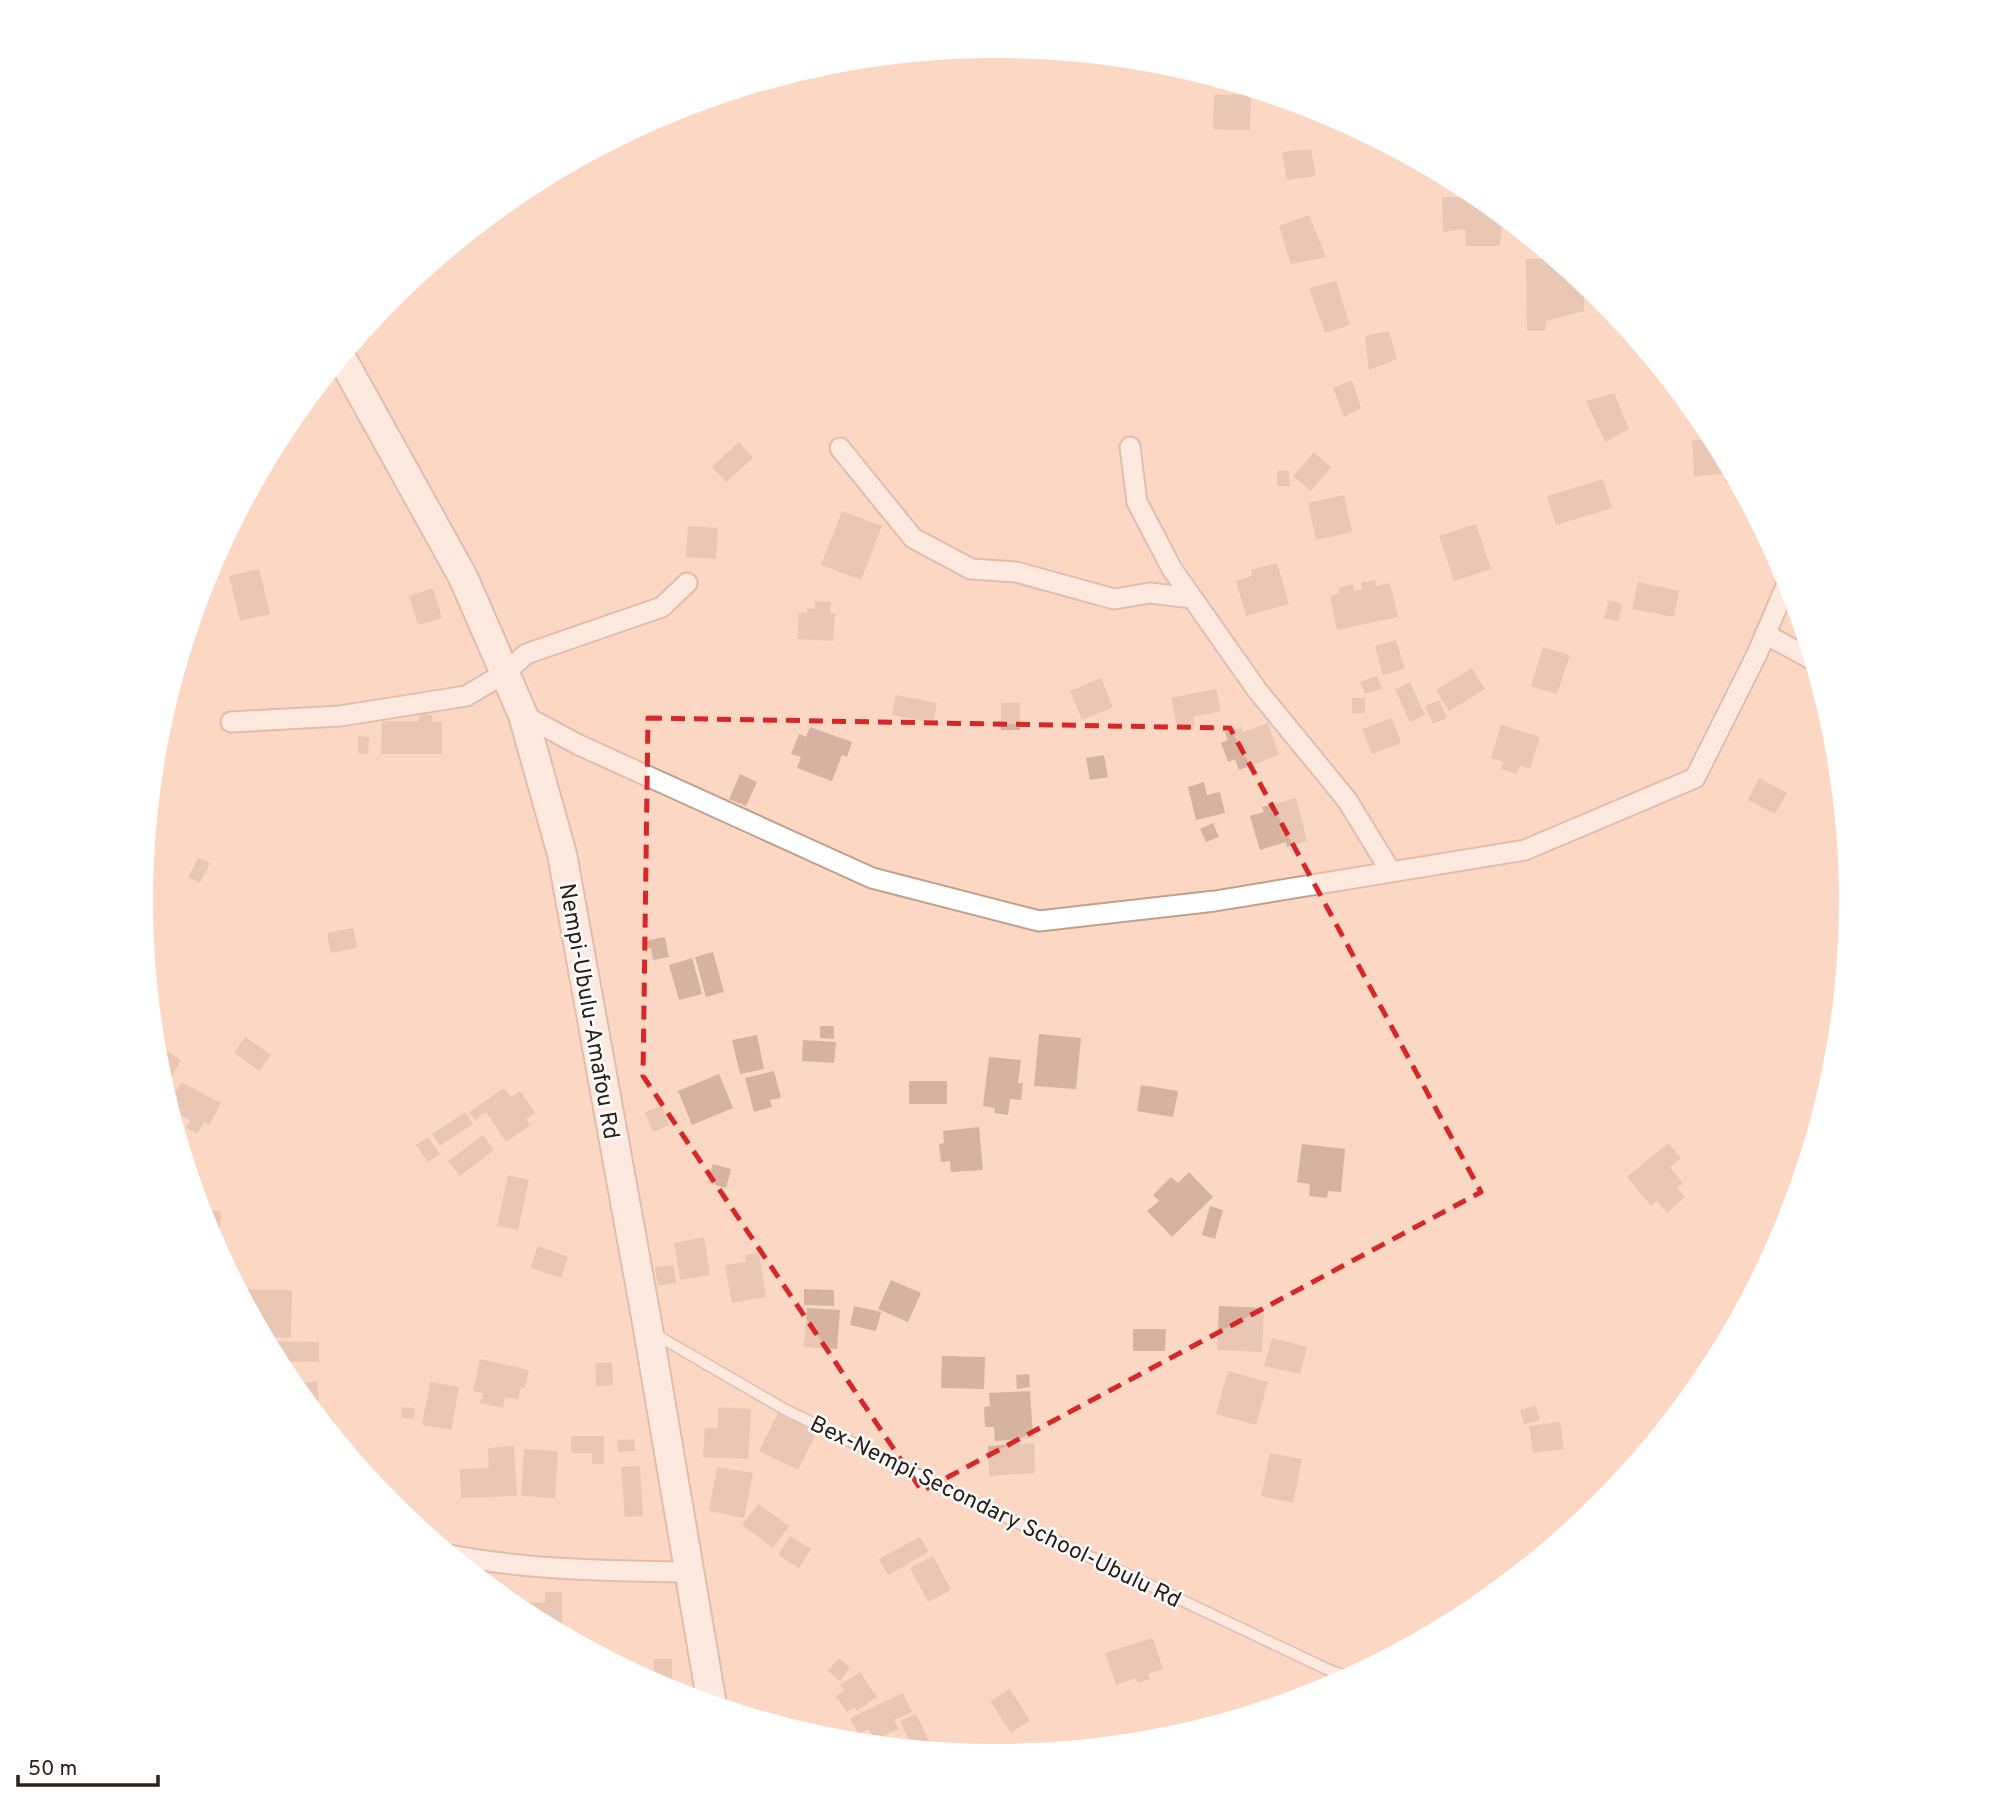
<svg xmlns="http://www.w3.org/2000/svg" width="1993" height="1803" viewBox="0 0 1993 1803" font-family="Overpass,sans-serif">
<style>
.building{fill:#d5b3a0}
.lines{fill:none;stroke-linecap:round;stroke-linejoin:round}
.lane-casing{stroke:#c2a08d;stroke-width:13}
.street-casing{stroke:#c2a08d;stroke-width:23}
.secondary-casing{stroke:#c2a08d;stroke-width:32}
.lane{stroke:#fff;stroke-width:10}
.street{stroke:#fff;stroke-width:19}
.secondary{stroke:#fff;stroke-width:28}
.marked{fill:none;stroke:#d62828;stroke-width:5;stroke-dasharray:14 9;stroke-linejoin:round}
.labels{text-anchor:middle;stroke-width:5;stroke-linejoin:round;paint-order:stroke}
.street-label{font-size:23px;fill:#2d2019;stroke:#fff}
</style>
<rect width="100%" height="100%" fill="#fbd7c4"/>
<!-- building -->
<path class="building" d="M1251,94L1250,130L1213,129L1214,95Z
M1311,149L1316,176L1287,180L1282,152Z
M1461,184L1479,195L1480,209L1497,210L1503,215L1500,246H1466L1465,229L1443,232L1442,197H1459Z
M1309,215L1326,257L1291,264L1279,226Z
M1526,259H1557L1584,282V311L1546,321L1545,331H1527Z
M1336,281L1350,325L1325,333L1309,288Z
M1389,331L1397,359L1369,370L1365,336Z
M1352,380L1361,408L1344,417L1333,388Z
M1614,393L1629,429L1605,442L1586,401Z
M1715,439L1738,482L1725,483V474L1694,476L1692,440Z
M739,442L753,458L726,482L712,467Z
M1314,452L1331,467L1311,491L1293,476Z
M1277,471H1289L1290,486H1277Z
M1603,479L1612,508L1556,525L1547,496Z
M1344,495L1352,532L1316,540L1308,503Z
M842,511L882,526L861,580L821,565Z
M1476,524L1491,569L1454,581L1439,536Z
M688,526L718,528L716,559L686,557Z
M1277,563L1289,604L1246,616L1236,581L1252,576L1251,570Z
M259,569L270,614L240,621L229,576Z
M1375,580L1376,586L1390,583L1398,617L1337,630L1330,596L1339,593L1338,588L1353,584L1354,591L1362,589L1361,583Z
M1638,582L1679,591L1674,617L1632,609Z
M433,588L442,618L418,625L409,596Z
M1609,600L1623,604L1618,621L1604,618Z
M815,601L831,602L830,613L835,614L833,641L797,639L799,612L807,613V608L815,609Z
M1396,640L1405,669L1383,675L1375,646Z
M1543,647L1570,655L1557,694L1531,686Z
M1472,668L1485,689L1449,711L1436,690Z
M1377,676L1382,688L1365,694L1360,682Z
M1101,678L1113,707L1082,720L1070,691Z
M1410,682L1425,715L1410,722L1395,689Z
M1216,689L1221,711L1193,717L1195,726L1178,730L1171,698Z
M896,695L937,703L933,723L892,715Z
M1352,698H1365V713H1352Z
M1439,700L1447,718L1433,724L1425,706Z
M1001,703H1020V730H1001Z
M419,714L432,715V721L442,722V754H381L382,721H419Z
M1392,718L1401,743L1372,754L1362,729Z
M1268,723L1279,755L1239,770L1235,759L1228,762L1221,743L1228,740L1225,733L1241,727L1243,732Z
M1501,725L1540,737L1530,769L1520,766L1517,774L1501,769L1503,762L1491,758Z
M810,727L852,742L847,757L842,755L832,781L797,768L801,757L791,754L799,734L806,737Z
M358,736L369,737L368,754L358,753Z
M1104,755L1108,777L1090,780L1086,758Z
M740,774L757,782L746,806L729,799Z
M1759,778L1787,793L1775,814L1748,800Z
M1204,782L1207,795L1220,792L1225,813L1196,820L1188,787Z
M1296,798L1307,841L1287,847L1286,842L1260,850L1250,816L1264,812L1262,807Z
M1213,823L1219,837L1206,842L1200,829Z
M147,834L153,835L146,856H145Z
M198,858L210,863L200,883L188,877Z
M353,928L357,948L331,953L327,933Z
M665,937L669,957L653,960L651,948L646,949L645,941Z
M713,952L724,992L706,997L695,957Z
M692,958L702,994L679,1000L669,965Z
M820,1026H834V1039L820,1038Z
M1039,1034L1081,1038L1076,1089L1034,1086Z
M757,1035L764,1069L740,1074L732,1040Z
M245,1037L271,1055L259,1071L234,1053Z
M803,1040L836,1042L834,1063L802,1061Z
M162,1048L181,1060L171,1078L157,1070L156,1058Z
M989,1057L1021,1060L1018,1083H1023L1021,1100L1010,1099L1008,1115L994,1113L995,1108L983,1106Z
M774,1071L781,1098L770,1100L772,1107L754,1112L745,1078Z
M719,1074L733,1108L692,1125L678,1091Z
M909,1081H947V1104H909Z
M181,1082L221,1103L209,1125L204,1122L197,1134L186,1128L190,1120L171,1110L178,1097L174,1095Z
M1141,1085L1178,1091L1173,1117L1137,1111Z
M504,1088L511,1097L520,1091L535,1113L526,1119L530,1126L506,1142L486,1112L475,1120L469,1112Z
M662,1106L669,1125L653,1132L645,1112Z
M465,1112L473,1124L440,1146L432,1134Z
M979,1127L983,1170L951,1172L950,1161L941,1162L939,1144L944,1143L943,1131Z
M483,1135L494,1150L460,1176L448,1161Z
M428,1137L440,1154L428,1162L416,1145Z
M1668,1143L1681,1158L1670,1167L1683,1184L1677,1188L1685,1197L1667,1213L1657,1201L1651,1206L1627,1177Z
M1302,1144L1345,1149L1341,1192L1328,1191L1327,1198L1309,1196L1310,1184L1297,1182Z
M713,1164L731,1169L726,1188L707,1183Z
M1189,1172L1213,1197L1172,1237L1147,1211L1159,1201L1153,1195L1171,1177L1178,1183Z
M508,1175L529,1180L518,1230L497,1226Z
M1210,1206L1223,1210L1215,1239L1202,1235Z
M200,1210L221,1211L220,1231H207Z
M704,1237L710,1275L680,1280L674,1243Z
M538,1246L568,1257L561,1278L530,1268Z
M759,1253L766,1297L732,1303L725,1265L746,1262L745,1255Z
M674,1265L676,1283L658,1286L655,1267Z
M891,1280L921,1293L908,1322L878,1309Z
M242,1289L292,1290L291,1338L263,1337L242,1298Z
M804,1289L834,1290V1306L804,1305Z
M854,1306L881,1312L876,1331L850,1325Z
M1219,1306L1264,1308L1262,1352L1217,1350Z
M807,1308L840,1310L837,1349L804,1347Z
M1133,1329H1166L1165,1351H1133Z
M1272,1338L1307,1347L1300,1374L1264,1366Z
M274,1341L319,1342V1362L276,1361L273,1355Z
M942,1356L985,1357L984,1389L941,1388Z
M480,1359L529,1370L525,1388L521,1387L518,1400L505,1397L503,1408L480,1403L483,1393L473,1391Z
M595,1363H612L613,1385L596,1386Z
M292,1366L294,1384L317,1381L319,1400L305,1402L285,1377L280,1368Z
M1228,1371L1268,1382L1256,1425L1216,1414Z
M1029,1374L1030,1387L1017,1389L1016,1375Z
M430,1382L459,1387L451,1430L422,1425Z
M1030,1391L1033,1438L995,1441L994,1427H985L984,1407L990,1406L989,1393Z
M1536,1406L1540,1420L1524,1424L1520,1410Z
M402,1407L415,1408L414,1419L401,1418Z
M718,1407L751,1409L748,1459L703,1457L705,1428H718Z
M778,1413L817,1432L798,1470L759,1451Z
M1560,1422L1564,1449L1533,1453L1529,1426Z
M571,1436H604V1464H592V1453H571Z
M634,1439L635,1451L618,1452L617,1440Z
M1034,1443L1035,1473L989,1476L988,1446Z
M514,1446L517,1496L461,1498L460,1469L489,1468L488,1448Z
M524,1449L558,1451L555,1498L521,1496Z
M1270,1453L1302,1459L1293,1503L1261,1496Z
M640,1466L643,1516L625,1517L621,1467Z
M717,1467L753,1473L744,1518L709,1511Z
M758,1504L789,1526L773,1548L742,1525Z
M790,1536L811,1549L799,1568L778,1555Z
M920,1537L929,1552L888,1575L879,1559Z
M933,1556L951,1590L928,1602L910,1568Z
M545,1592H562V1628H549L522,1614V1602L545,1603Z
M1153,1638L1163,1669L1148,1674L1150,1679L1137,1683L1136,1678L1116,1685L1105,1653Z
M604,1658H623V1668Z
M839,1658L850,1667L840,1681L828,1671Z
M654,1659H672V1679H654Z
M860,1672L877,1697L857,1711L854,1707L847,1712L836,1696L844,1691L840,1685Z
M1010,1689L1030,1721L1011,1733L990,1701Z
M903,1693L912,1712L894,1720L899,1729L874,1740L869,1729L858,1734L850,1718Z
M916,1714L934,1751L913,1749L900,1721Z"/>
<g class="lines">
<!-- lane casing -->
<g class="lane-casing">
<path id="lane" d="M653,1333L784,1409L976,1503L1331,1671L1352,1678"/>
</g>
<!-- street casing -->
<g class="street-casing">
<path id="street" d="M1130,447L1137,502L1172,569L1257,690L1347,800L1391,872
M840,448L913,538L971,569L1016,572L1114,599L1150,593L1192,598
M1765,634L1813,660
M523,715L579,745L872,878L1039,921L1215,901L1525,850L1695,778L1757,654L1789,579
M231,722L340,716L466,696L505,673L526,654L662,607L687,583
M450,1555C528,1570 609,1571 688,1572"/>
</g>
<!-- secondary casing -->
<g class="secondary-casing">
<path id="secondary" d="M341,357L463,577L523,715L562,854L646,1317L712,1705"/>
</g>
<!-- lane -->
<use href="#lane" class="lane"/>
<!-- street -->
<use href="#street" class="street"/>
<!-- secondary -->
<use href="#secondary" class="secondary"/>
</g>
<!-- marked area -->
<path d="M0 0H1993V1803H0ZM648,718L1230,728L1481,1192L922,1491L643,1076Z" fill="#fbd7c4" fill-opacity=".55" fill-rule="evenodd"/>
<path class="marked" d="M648,718L1230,728L1481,1192L922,1491L643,1076Z"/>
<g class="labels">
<!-- street labels -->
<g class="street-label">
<text transform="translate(590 1011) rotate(80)" y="8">Nempi-Ubulu-Amafou Rd</text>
<text transform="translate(996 1511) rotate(26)" y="8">Bex-Nempi Secondary School-Ubulu Rd</text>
</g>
</g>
<!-- crop -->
<path d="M0 0H1993V1803H0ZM153 901a843 843 0 1 1 1686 0a843 843 0 1 1-1686 0Z" fill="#fff" fill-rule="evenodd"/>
<!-- scale -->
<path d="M18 1775v10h140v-10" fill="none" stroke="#2d2019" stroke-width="3.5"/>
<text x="28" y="1775" font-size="21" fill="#2d2019" stroke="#ffffff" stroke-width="5" paint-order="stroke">50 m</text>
</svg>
